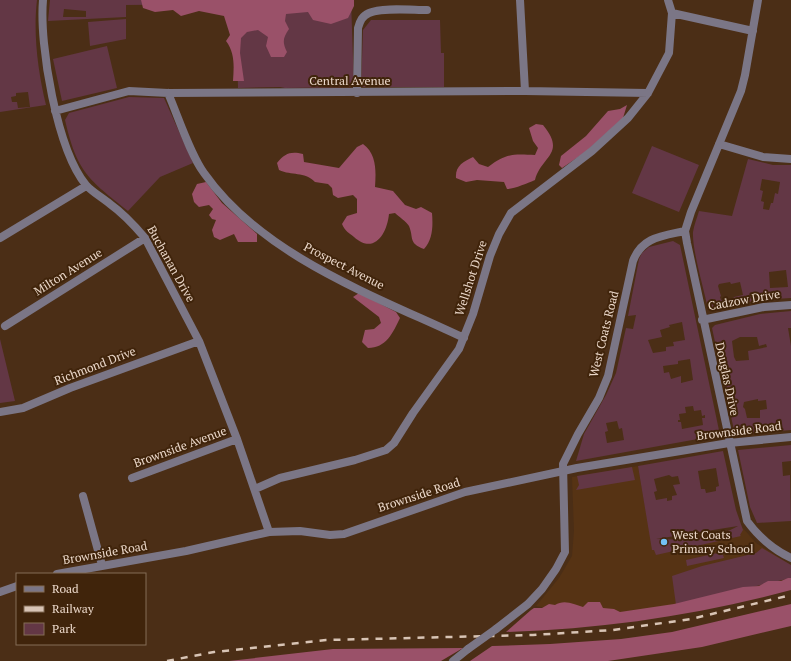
<svg xmlns="http://www.w3.org/2000/svg" width="791" height="661" viewBox="0 0 791 661" font-family="'PT Serif',serif">
<style>
.built{fill:#563314}
.green{fill:#633745;fill-rule:evenodd}
.forest{fill:#9a5169}
.lines{fill:none;stroke-linecap:round;stroke-linejoin:round}
.minor{stroke:#7b7686;stroke-width:8}
.tertiary{stroke:#7b7686;stroke-width:8}
.rail{stroke:#d8c4b5;stroke-width:2.5;stroke-dasharray:7 7;stroke-linecap:butt}
.minor-bridge{stroke:#7b7686;stroke-width:8}
.poi-dot{fill:#73c1f5;stroke:#40240b;stroke-width:1.5}
.labels{text-anchor:middle;stroke-width:4;stroke-linejoin:round;paint-order:stroke}
.street-label{font-size:12px;fill:#ebd8ca;stroke:#40240b}
.poi-label{font-size:12px;fill:#ebd8ca;stroke:#40240b;text-anchor:start}
</style>
<rect width="100%" height="100%" fill="#4b2e16"/>
<!-- built -->
<path class="built" d="M638,466L651,540H684L717,535L741,526L756,543L791,565V578L669,607L584,616L536,606L559,578L572,556L574,531L572,477Z"/>
<!-- green -->
<path class="green" d="M0,0H37C33,34 38,72 46,105L0,112ZM28,92L30,107L18,108L17,102H12L11,97L16,96V93Z
M50,0H351L354,87L285,88L280,87L238,88L236,4L126,5V17L48,21ZM64,9L86,11V17H63Z
M126,19V39L90,46L88,22Z
M371,20H440L441,53H444V87H361L363,30Z
M107,46L117,88L62,101L53,59Z
M129,97L164,98L193,163L160,177L128,211C88,179 77,172 65,120L69,113Z
M652,146L699,165L679,212L632,193Z
M748,159L773,165H791V298L758,300L712,311L708,309C704,289 692,250 693,232C694,225 697,218 699,211L732,216ZM762,179L780,182L778,194L775,193L773,203H771L769,210L763,209L764,202L761,201L763,191L760,190ZM786,270L788,287L770,288L769,272ZM730,282L731,284L740,282L743,295L734,297L732,301L721,300L720,297L721,296L718,286L719,284Z
M673,241L680,245L720,435L576,461L584,434L606,395L616,373L626,328L633,329L636,315L628,316L639,259L642,253L649,247ZM682,322L685,340L673,342L674,346L666,347V351L653,353L648,340L662,337L660,330L670,327L669,325ZM690,359L693,380L681,383V376L671,379L669,372L664,373L663,366L678,364V361ZM693,406L694,411L701,410L702,416L705,415V418H702L703,425L682,429L681,422H678V420H680L679,414L686,413L685,407ZM617,421L619,429L622,428L624,440L607,443L605,432L608,431L606,423Z
M791,311V328H788L791,346V430L735,435L712,328L715,325L760,314ZM740,337H757L759,346L766,344L767,347L748,351L749,360L736,361L734,357L732,341ZM758,399V401L766,400L767,409L760,410V418H747L745,409L743,407L744,402Z
M0,339L15,401L0,403Z
M791,445V461L782,462L783,476L790,475L791,521L757,523L750,507L738,450Z
M723,451L736,510L743,530L740,535L741,536L656,555L654,550H652L638,466ZM716,468L719,486L716,487V491L706,493L705,489H701L698,471ZM669,475L672,477L678,476L680,484L673,485L677,495L672,496V500L667,501V498L656,500L654,492L657,491L654,479ZM738,526C715,540 682,540 656,539Z
M632,467L635,480L576,490L579,485L577,476Z
M762,548L791,565V578L676,605L672,576L702,566L756,553Z
M722,552L724,558L687,566L686,560Z"/>
<!-- forest -->
<path class="forest" d="M141,0H354V6L348,18L331,24L313,20L308,12L286,14L285,21L289,29C283,38 282,42 287,52L284,57H271L266,46L268,37L258,30L247,32L241,38L240,53L244,81H233C234,66 235,53 226,41L230,35L224,16L199,11L181,16L173,10L155,12L143,8Z
M627,105L623,118L587,151L562,168L559,165L561,156L586,136L608,111L620,109Z
M536,124L543,125C567,154 541,156 535,180C528,183 514,189 507,189L504,182L477,180L466,182L456,178C455,166 463,162 473,157L479,164L488,167C506,153 514,154 535,155L538,148L533,141L529,128Z
M363,144C377,154 376,172 375,187L393,191L405,205L416,209L421,207L432,213C433,226 433,239 424,249C408,243 414,238 409,226C406,221 399,217 395,213L389,214C387,234 374,255 354,237C349,233 345,231 342,224L347,216L357,213V199L353,195L338,198L333,195L332,188L328,184L315,182C304,171 292,176 279,170L277,163C285,153 291,151 303,154L304,162L339,168L357,147Z
M206,182L222,203L257,234V242H238L234,234L220,240L214,237L212,230L216,220L212,219L209,215L213,209L209,205L199,207L194,202L192,194L197,184Z
M359,293L396,312L400,318C393,333 386,348 368,348L362,342L365,330L374,329L381,323L379,317L353,297Z
M788,578H791V590C698,615 603,629 506,632L531,610L534,608H542L549,604L555,605C564,599 574,604 583,607L588,602H600L603,608L614,609L620,612L674,604L743,587L759,586L768,581H781Z
M791,604V626L702,647L608,661H470L492,646L550,644L621,639L672,632Z
M463,648L441,661H229L333,649Z"/>
<g class="lines">
<!-- minor -->
<path class="minor" d="M43,0C39,45 57,150 86,185C92,192 103,198 110,204C124,214 134,225 145,238L199,341L237,439L269,532
M520,0L525,91
M758,0L745,75L741,91L691,212L685,231L687,243L747,521C758,536 774,550 791,558
M672,13L753,31
M168,93C178,116 190,154 204,173C262,256 375,296 464,338
M357,93L358,28C360,21 362,16 369,13C382,7 412,10 427,10
M55,111L129,91L168,93L525,91L648,93
M719,144L763,157L791,159
M0,238L86,186
M702,320L764,307L791,305
M5,326L145,238
M0,412L23,408L70,388L199,341
M132,478L237,439
M255,489L280,478L355,460L386,450L394,443L413,413L459,349L473,314L490,256L499,234L511,213L592,151L628,118L648,93L669,53L672,13L668,0
M83,496L102,565
M496,629L528,604L542,589L556,569L565,552L563,464L578,434L599,398L608,376L633,261C642,237 662,236 685,231
M453,661L468,649"/>
<!-- tertiary -->
<path class="tertiary" d="M57,574L186,551L269,532L300,531L330,535L344,534L465,492L577,468L729,443L791,437
M0,592L17,586"/>
<!-- rail -->
<path class="rail" d="M167,661L214,652L326,640L533,635L613,630L691,619L791,595"/>
<!-- minor-bridge -->
<path class="minor-bridge" d="M468,649L496,629"/>
</g>
<!-- markers -->
<circle class="poi-dot" cx="664" cy="542" r="4"/>
<g class="labels">
<!-- street labels -->
<g class="street-label">
<text x="350" y="85">Central Avenue</text>
<text transform="translate(171 264) rotate(61)" y="4">Buchanan Drive</text>
<text transform="translate(344 266) rotate(27)" y="4">Prospect Avenue</text>
<text transform="translate(68 272) rotate(-32)" y="4">Milton Avenue</text>
<text transform="translate(471 278) rotate(-72)" y="4">Wellshot Drive</text>
<text transform="translate(744 300) rotate(-10)" y="4">Cadzow Drive</text>
<text transform="translate(604 334) rotate(-76)" y="4">West Coats Road</text>
<text transform="translate(95 366) rotate(-21)" y="4">Richmond Drive</text>
<text transform="translate(727 379) rotate(78)" y="4">Douglas Drive</text>
<text transform="translate(739 431) rotate(-7)" y="4">Brownside Road</text>
<text transform="translate(180 447) rotate(-20)" y="4">Brownside Avenue</text>
<text transform="translate(419 495) rotate(-18)" y="4">Brownside Road</text>
<text transform="translate(105 553) rotate(-10)" y="4">Brownside Road</text>
</g>
<!-- poi labels -->
<g class="poi-label">
<text x="672" y="539">West Coats<tspan x="672" dy="14">Primary School</tspan></text>
</g>
</g>
<!-- legend -->
<rect x="16" y="573" width="130" height="72" fill="#40240b" stroke="#846c57"/>
<rect x="24" y="586" width="20" height="6" fill="#7b7686" stroke="#846c57"/>
<text x="52" y="593" font-size="12" fill="#ebd8ca">Road</text>
<rect x="24" y="606" width="20" height="6" fill="#d8c4b5" stroke="#846c57"/>
<text x="52" y="613" font-size="12" fill="#ebd8ca">Railway</text>
<rect x="24" y="623" width="20" height="12" fill="#633745" stroke="#846c57"/>
<text x="52" y="633" font-size="12" fill="#ebd8ca">Park</text>
</svg>
